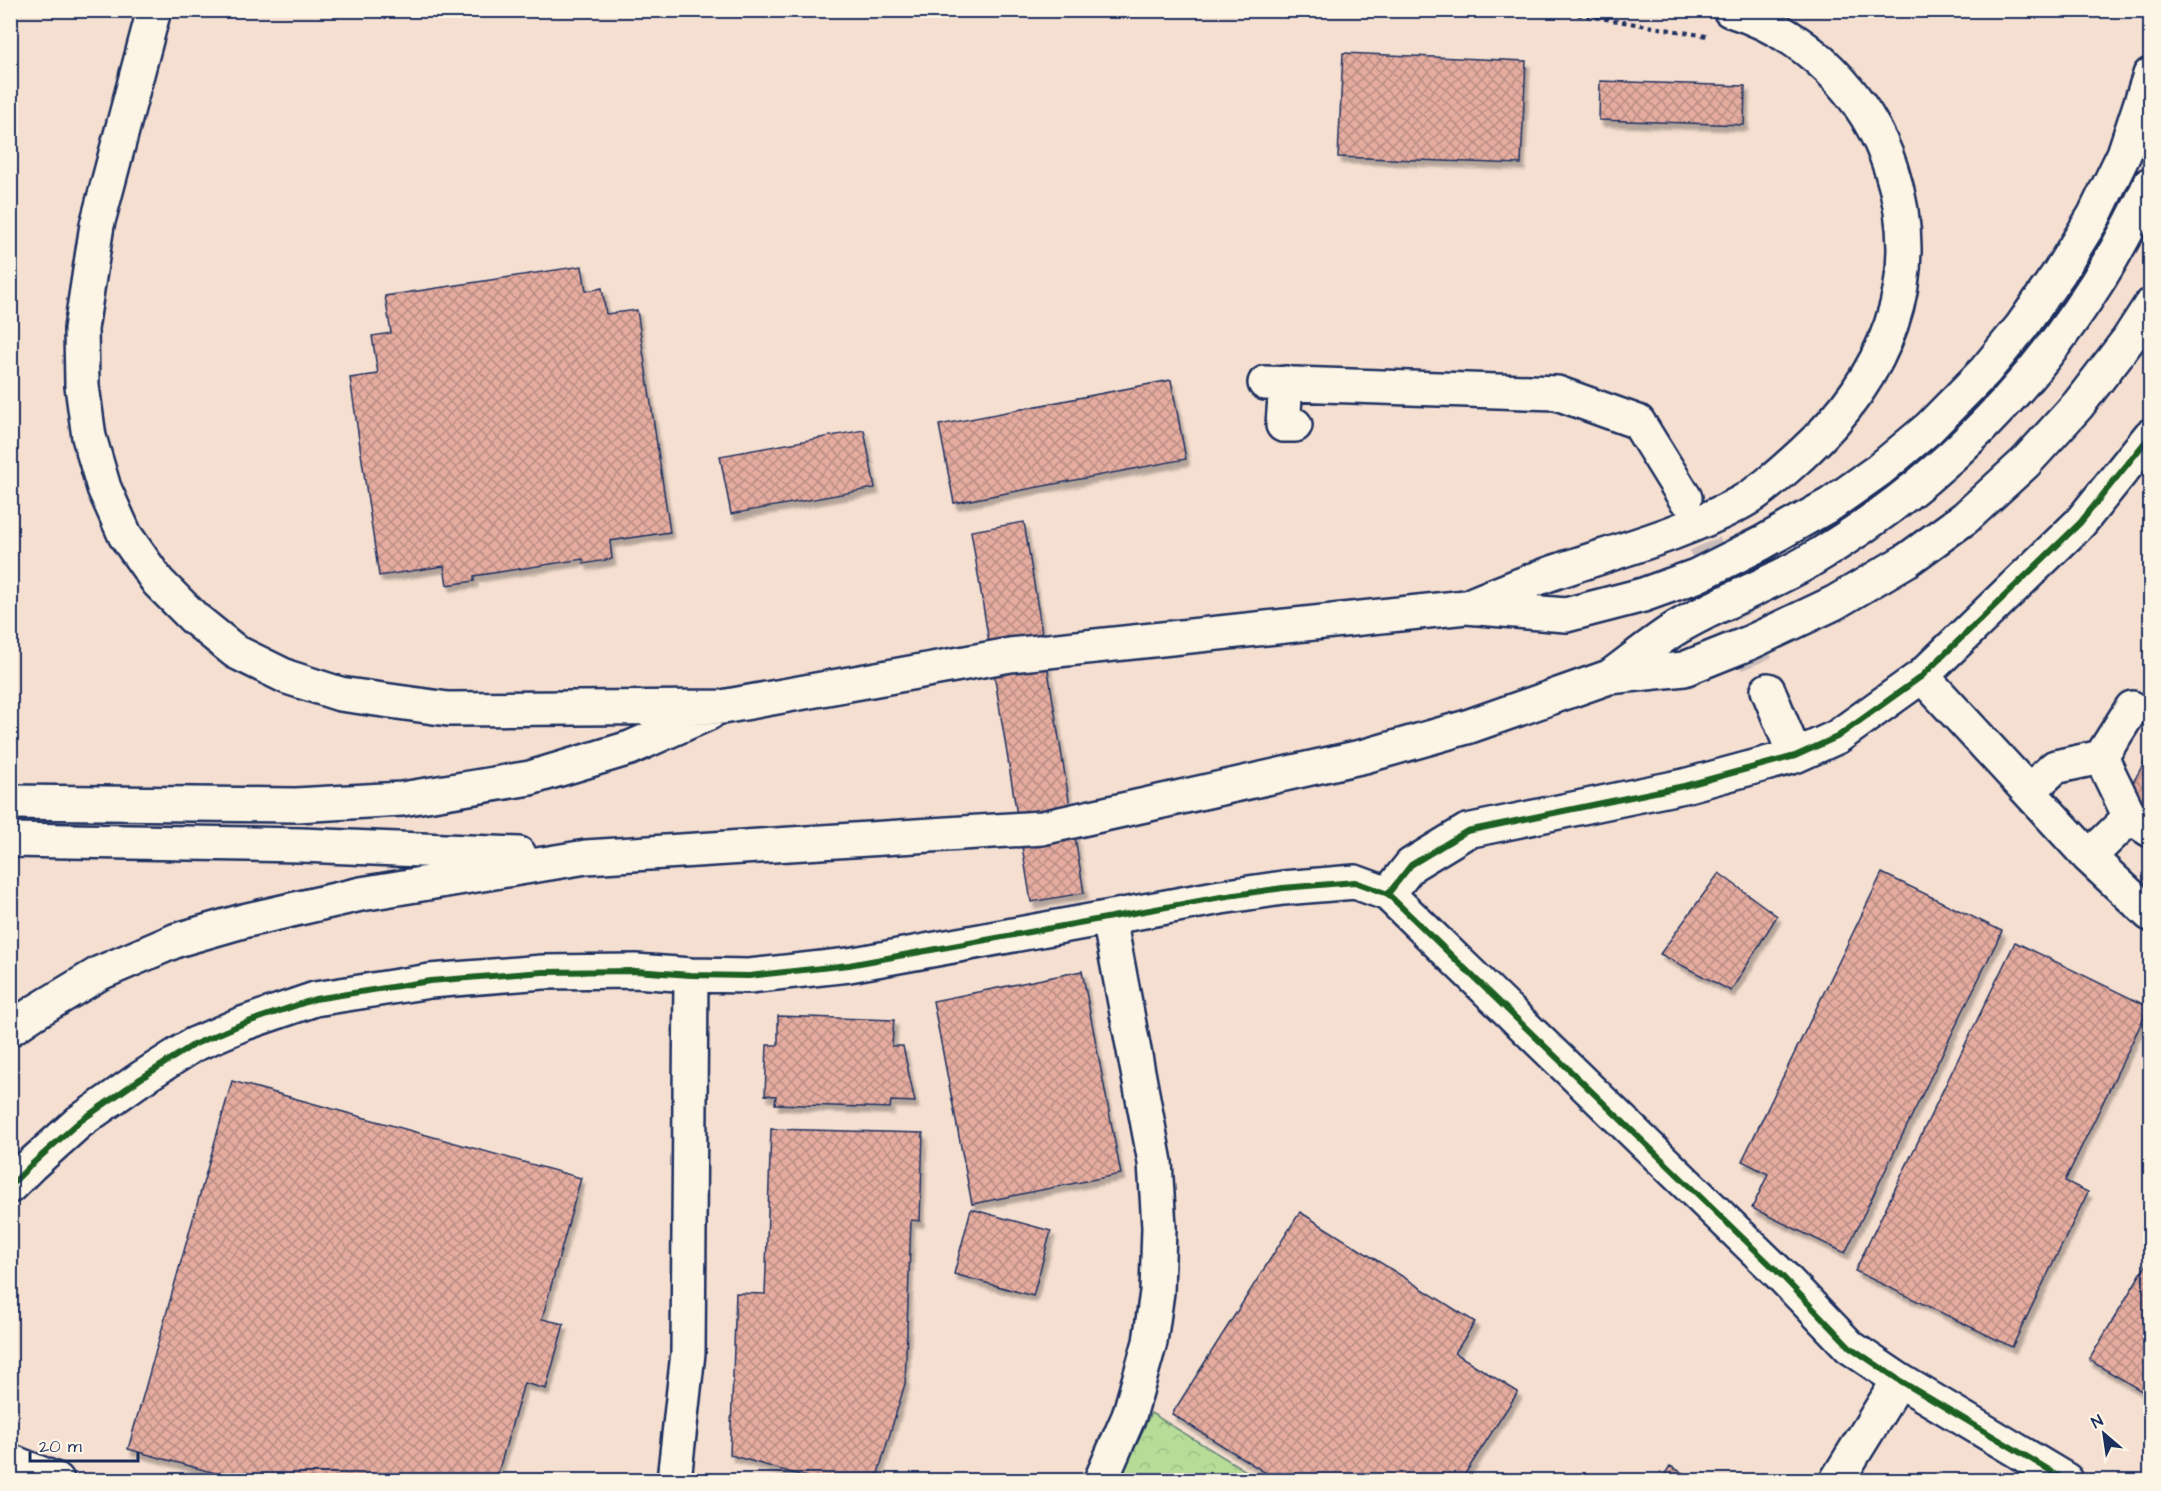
<svg xmlns="http://www.w3.org/2000/svg" width="2161" height="1491" viewBox="0 0 2161 1491" font-family="'Architects Daughter',sans-serif">
<style>
.forest{fill:url(#forest-crowns);stroke:#68867a;stroke-width:1.5}
.building{fill:url(#building-cross-hatch);stroke:#1b2f5e;stroke-width:1.5;filter:url(#shadow)}
.lines{fill:none;stroke-linecap:round;stroke-linejoin:round}
.minor-tunnel{stroke:#c9bcb9;stroke-width:33;stroke-dasharray:33 16;stroke-linecap:butt}
.minor-casing{stroke:#1b2f5e;stroke-width:38}
.highway-casing{stroke:#1b2f5e;stroke-width:38}
.path{stroke:#1b2f5e;stroke-width:4;stroke-dasharray:4.5 4.5;stroke-linecap:butt}
.minor{stroke:#fcf5e5;stroke-width:33}
.highway{stroke:#fcf5e5;stroke-width:33}
.cycleway-casing{stroke:#fcf5e5;stroke-width:10}
.cycleway{stroke:#1b5e20;stroke-width:6}
</style>
<defs>
<pattern id="forest-crowns" width="20" height="18" patternUnits="userSpaceOnUse" patternTransform="scale(1.5)"><rect width="20" height="18" fill="#b6dc97"/><path d="M2 6a3 3 0 1 1 6 0M12 15a3 3 0 1 1 6 0" fill="none" stroke="#9cbd85"/></pattern>
<pattern id="building-cross-hatch" width="8" height="8" patternUnits="userSpaceOnUse" patternTransform="scale(1.5)"><rect width="8" height="8" fill="#e5ac9f"/><path d="M0 0l8 8M0 8l8-8" fill="none" stroke="#b98c85"/></pattern>
<filter id="shadow"><feDropShadow dx="3.5" dy="6" stdDeviation="1.5" flood-color="#0004"/></filter>
</defs>
<rect width="100%" height="100%" fill="#f5dfd0"/>
<filter id="ink" filterUnits="userSpaceOnUse"><feTurbulence type="fractalNoise" baseFrequency=".0167" numOctaves="2"/><feDisplacementMap in="SourceGraphic" scale="12" xChannelSelector="R" yChannelSelector="G"/><feConvolveMatrix kernelMatrix="1 2 1 2 8 2 1 2 1" color-interpolation-filters="sRGB"/></filter>
<g filter="url(#ink)">
<!-- forest -->
<path class="forest" d="M1151,1413L1261,1480H1119Z"/>
<!-- building -->
<path class="building" d="M1343,53L1526,61L1521,164L1338,157Z
M1600,81L1745,86L1744,125L1599,120Z
M582,266L586,291L602,288L606,314L637,310L670,532L610,541L612,559L584,564L583,559L474,576V581L447,585L444,566L379,576L350,378L378,374L372,336L391,333L385,296Z
M1171,380L1186,459L954,503L939,425Z
M864,430L875,488L731,514L720,456Z
M1024,522L1084,893L1031,902L971,531Z
M2150,752V812L2125,797Z
M1719,873L1777,916L1731,991L1660,954Z
M1882,873L2002,931L1845,1253L1752,1208L1768,1174L1742,1161Z
M2015,942L2149,1007L2065,1181L2088,1192L2012,1347L1855,1271Z
M1082,971L1121,1174L972,1204L933,1001Z
M778,1016L894,1020L892,1046H903L915,1102L891,1101L890,1108L775,1104L776,1096L765,1095L767,1045H778Z
M232,1081L581,1178L542,1319L564,1324L546,1389L524,1383L496,1480H240L128,1449Z
M771,1129L923,1133L920,1221L911,1220L905,1384L876,1480H817L730,1455L736,1293L765,1294Z
M971,1209L1051,1231L1033,1296L954,1274Z
M1300,1212L1475,1322L1455,1353L1518,1392L1461,1480H1277L1172,1414Z
M2150,1258V1396L2089,1360Z
M1670,1466L1696,1480H1661Z"/>
<g class="lines">
<!-- minor-tunnel -->
<path class="minor-tunnel" d="M1685,499L1768,690"/>
<!-- minor casing -->
<g class="minor-casing">
<path id="minor" d="M1265,383L1557,393L1638,422L1685,498
M1286,383L1283,425H1295
M1922,676L2089,857L2150,914
M1768,690L1795,756
M2101,757L2132,708
M2029,791L2055,767L2101,757L2130,817
M2089,857L2130,817L2150,830
M1388,894L1411,865L1467,831L1684,786L1795,756L1837,737L1922,676L2080,523L2150,436
M10,1186L31,1165L79,1122L140,1079L193,1045L242,1024L315,999L430,981L543,972L635,971L691,975L749,976L849,965L1221,897L1283,888L1355,882L1388,894L1783,1277L1850,1347L1899,1380L2066,1480
M10,1461L57,1480
M674,1480L688,1353L691,975
M1101,1480L1129,1416L1150,1342L1157,1292L1159,1227L1155,1162L1109,918
M1837,1480L1899,1380"/>
</g>
<!-- highway casing -->
<g class="highway-casing">
<path id="highway" d="M154,10L97,225L81,329L82,386L89,437L104,488L125,535L158,582L194,618L236,652L287,677L340,694L448,709L722,707L1010,655L1466,607L1566,615L1643,595L1696,576L1762,543L1831,504L1879,470L1929,428L1985,371L2022,326L2059,273L2094,216L2124,154L2150,75
M1473,604C1500,593 1527,582 1555,572C1617,551 1682,534 1740,503C1762,491 1783,471 1802,454C1885,378 1927,281 1891,169C1867,94 1806,33 1730,10
M1612,675C1634,659 1655,641 1678,627C1719,603 1763,587 1804,564C1956,476 2077,344 2150,184
M10,802L296,805L402,799L530,778L630,748L709,713
M10,840L301,845L519,854
M10,1029L37,1011L100,973L177,940L243,921L361,894L586,857L1042,828L1365,756L1467,727L1609,677L1684,669L1749,643L1834,603L1907,560L1965,518L2025,463L2078,405L2128,340L2150,306"/>
</g>
<!-- path -->
<path class="path" d="M1551,10L1707,36"/>
<!-- minor -->
<use href="#minor" class="minor"/>
<!-- highway -->
<use href="#highway" class="highway"/>
<!-- cycleway casing -->
<g class="cycleway-casing">
<path id="cycleway" d="M1388,894L1411,865L1467,831L1684,786L1795,756L1837,737L1922,676L2080,523L2150,436
M10,1186L31,1165L79,1122L140,1079L193,1045L242,1024L315,999L430,981L543,972L635,971L691,975L749,976L849,965L1221,897L1283,888L1355,882L1388,894L1783,1277L1850,1347L1899,1380L2066,1480"/>
</g>
<!-- cycleway -->
<use href="#cycleway" class="cycleway"/>
</g>
</g>
<!-- margin -->
<rect width="2161" height="1491" fill="none" stroke="#fcf5e5" stroke-width="36"/>
<rect x="18" y="18" width="2125" height="1455" fill="none" stroke="#1b2f5e" stroke-width="2" filter="url(#ink)"/>
<!-- north arrow -->
<g transform="translate(2104 1434) rotate(331)" stroke="#fcf5e5" stroke-width="4.5" paint-order="stroke">
<path d="M0-4.5L10 22L0 15L-10 22Z" fill="#1b2f5e"/>
<text y="-9" font-size="16" font-weight="bold" text-anchor="middle" fill="#1b2f5e">N</text>
</g>
<!-- scale -->
<path d="M30 1452v9h108v-9" fill="none" stroke="#1b2f5e" stroke-width="3"/>
<text x="39" y="1452" font-size="18" fill="#1b2f5e" stroke="#fcf5e5" stroke-width="4.5" paint-order="stroke">20 m</text>
</svg>
